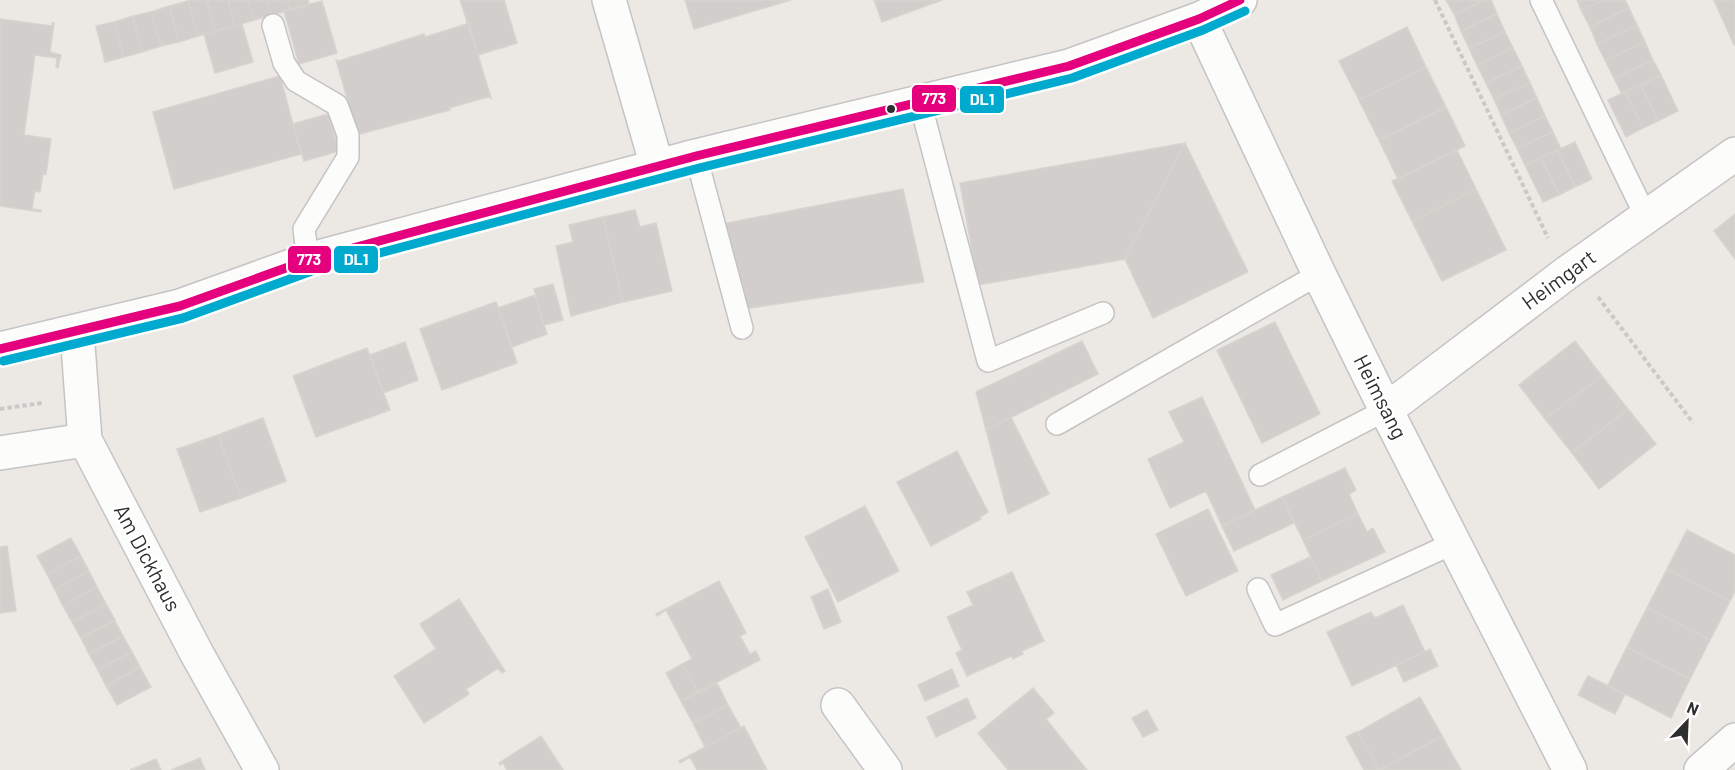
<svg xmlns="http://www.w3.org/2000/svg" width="1735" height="770" viewBox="0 0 1735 770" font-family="Barlow,sans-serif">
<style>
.building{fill:#d1cecb;stroke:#d7d4d0;stroke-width:1.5}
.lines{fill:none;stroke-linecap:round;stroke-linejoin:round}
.service-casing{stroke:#c5c4c5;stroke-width:24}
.minor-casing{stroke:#c5c4c5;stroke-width:36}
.tertiary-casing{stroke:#c5c4c5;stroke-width:36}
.path{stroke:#c9c9c8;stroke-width:4;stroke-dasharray:4.5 3;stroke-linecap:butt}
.service{stroke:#fcfcfb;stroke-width:21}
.minor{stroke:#fcfcfb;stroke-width:33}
.tertiary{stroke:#fcfcfb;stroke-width:33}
.bus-1-casing{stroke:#fff;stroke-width:14}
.bus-2-casing{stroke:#fff;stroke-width:14}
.bus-1{stroke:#e5007d;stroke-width:9}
.bus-2{stroke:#00a9ce;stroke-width:9}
.bus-dot{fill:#2e2e2e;stroke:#fff;stroke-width:2}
.labels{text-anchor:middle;stroke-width:4.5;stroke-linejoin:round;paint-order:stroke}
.street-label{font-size:21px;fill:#2e2e2e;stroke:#fff}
.line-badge{stroke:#fff;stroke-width:2}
.badge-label{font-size:16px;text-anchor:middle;font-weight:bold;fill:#fff}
</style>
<rect width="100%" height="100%" fill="#ece8e4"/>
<!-- building -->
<path class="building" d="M192,0H207L215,31L198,36L188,1Z
M207,0H228L235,26L215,31Z
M228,0H248L254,20L235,26Z
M248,0H267L271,15L254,20Z
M267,0H287L290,10L271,15Z
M287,0H308L309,5L290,10Z
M460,0H504L517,43L478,55Z
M685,0H791L694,29Z
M874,0H942L882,22Z
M1446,0H1485L1454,14Z
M1485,0H1491L1497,14L1461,31L1454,14Z
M1577,0H1604L1581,10Z
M1604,0H1625L1629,8L1590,27L1581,10Z
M1714,0H1735V45H1734Z
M188,1L198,36L179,42L169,6Z
M322,1L337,53L299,64L284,11Z
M169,6L179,42L161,46L151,12Z
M1629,8L1637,25L1597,44L1590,27Z
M151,12L161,46L142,52L133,16Z
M1497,14L1505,32L1469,48L1461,31Z
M133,16L142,52L124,57L114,22Z
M0,19L52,26V23H54L50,52L61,55L58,68L56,67L57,58L35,55L24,135L51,139L46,174L43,173L40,192L35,191L32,209L41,210V212L0,206Z
M114,22L124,57L105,62L96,26Z
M466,22H468L491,98L488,97L449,108L450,110L360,134L358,136L336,60L339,61L424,34L425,37L467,24Z
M242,24L253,62L215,73L204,34Z
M1637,25L1645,42L1605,60L1597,44Z
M1407,27L1426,67L1359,100L1339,61Z
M1505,32L1513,48L1477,65L1469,48Z
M1645,42L1653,60L1614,78L1605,60Z
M1513,48L1522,66L1486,83L1477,65Z
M1653,60L1661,75L1622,94L1614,78Z
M1522,66L1530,83L1494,99L1486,83Z
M1426,67L1446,107L1379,140L1359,100Z
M1661,75L1678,111L1658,121L1641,85Z
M280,76L301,154L174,189L153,112Z
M1530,83L1537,98L1501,115L1494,99Z
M1641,85L1658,121L1643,128L1625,92Z
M1625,92L1643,128L1626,137L1608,100Z
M1537,98L1545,116L1509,133L1501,115Z
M1446,107L1465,146L1398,179L1379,140Z
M328,114L339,151L304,161L293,124Z
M1545,116L1553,132L1517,148L1509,133Z
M1553,132L1561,149L1525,165L1517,148Z
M1575,142L1592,179L1575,187L1558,150Z
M1185,143L1248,272L1153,318L1125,259Z
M1185,143L1125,259L978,285L960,183Z
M1457,150L1476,189L1412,221L1392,181Z
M1558,150L1575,187L1559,195L1541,158Z
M1541,158L1559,195L1543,202L1525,165Z
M903,189L924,282L744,309L722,224Z
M1476,189L1506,250L1442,281L1412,221Z
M635,210L640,227L656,223L672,291L623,302L603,217Z
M1735,214V259L1714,231Z
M603,217L623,302L571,316L556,246L573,242L569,225Z
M553,284L563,320L544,325L534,289Z
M535,295L547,334L512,347L498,308Z
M496,302L517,363L442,390L420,329Z
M1275,322L1320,414L1262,443L1217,350Z
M1082,341L1098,374L986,430L976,392Z
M1575,341L1602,376L1545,419L1519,385Z
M405,342L418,380L383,393L370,355Z
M367,348L390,410L316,437L293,376Z
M1602,376L1628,409L1572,453L1545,419Z
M1202,397L1255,510L1222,526L1206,491L1170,508L1148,459L1184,442L1169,412Z
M1628,409L1656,444L1599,489L1572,453Z
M1011,417L1049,494L1008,514L986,430Z
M263,418L286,481L241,498L218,435Z
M218,435L241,498L200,512L177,449Z
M957,451L988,512L980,517L981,519L931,546L897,482Z
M1345,468L1356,490L1349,494L1358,514L1303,540L1282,497Z
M1282,497L1294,523L1234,551L1222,526Z
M865,506L899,571L838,602L805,537Z
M1208,509L1238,571L1186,596L1156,534Z
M1358,514L1367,532L1373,528L1385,552L1322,581L1303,540Z
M1687,530L1735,555V591L1730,601L1667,569Z
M71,538L81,556L47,574L37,556Z
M7,546L16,611L0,613V547Z
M81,556L89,571L55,590L47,574Z
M1310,557L1322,581L1283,600L1271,575Z
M1667,569L1730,601L1710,640L1647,608Z
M89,571L97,587L63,606L55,590Z
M1012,572L1044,641L1022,651L1023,654L1013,659L1012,656L967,676L956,653L962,650L947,617L973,605L967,592Z
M719,581L746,633L740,636L750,654L756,651L760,660L698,692L682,664L692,659L666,610L657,616L656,614Z
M97,587L106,604L72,622L63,606Z
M828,589L841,622L824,629L811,597Z
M459,599L505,671L502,673L498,668L466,689L469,694L424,723L394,676L436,649L420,624Z
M106,604L115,620L81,638L72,622Z
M1403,605L1425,652L1352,686L1327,632L1371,612L1375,618Z
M1647,608L1710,640L1690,679L1627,647Z
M115,621L123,636L89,654L81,638Z
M123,636L132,652L98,670L89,654Z
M1627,647L1690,679L1671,718L1608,685Z
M1430,649L1438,666L1404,682L1396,665Z
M132,652L140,667L106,686L98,670Z
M682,664L698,692L681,701L666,673Z
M140,667L151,687L117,705L106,686Z
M952,669L959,686L925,701L918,685Z
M1588,676L1625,694L1615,714L1578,695Z
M717,683L728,705L693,723L681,701Z
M1033,688L1054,713L1046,719L1087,770H1008L978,733Z
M1420,697L1442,736L1379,770L1358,732Z
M967,698L976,718L936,737L927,717Z
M728,705L741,728L705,747L693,723Z
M1147,710L1158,730L1143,737L1132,718Z
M744,726L767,770H697L690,757L680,763L679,761Z
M1356,732H1358L1379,770H1364L1346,737Z
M541,736L563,770H507L503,763L500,765L499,763Z
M1442,736L1461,770H1380Z
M200,758L205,770H171Z
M156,759L161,770H130Z"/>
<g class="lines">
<!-- service casing -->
<g class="service-casing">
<path id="service" d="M1541,0L1646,217
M273,25L284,63L296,81L337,105L348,135V157L304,229L308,260
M920,102L988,361L1103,313
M696,156L742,328
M1057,424L1319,274
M1260,475L1386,410
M1258,589L1275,625L1454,543"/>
</g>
<!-- minor casing -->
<g class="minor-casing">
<path id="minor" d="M609,0L657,166
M1199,19L1319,274L1386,410L1570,770
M77,332L85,440L197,654L262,770
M1386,410L1568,272L1735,154
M0,453L85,440
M838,705L885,770
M1701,770L1735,740"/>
</g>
<!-- tertiary casing -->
<g class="tertiary-casing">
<path id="tertiary" d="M0,349L180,306L308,260L696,156L1069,66L1199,19L1240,0"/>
</g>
<!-- path -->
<path class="path" d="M1435,0L1548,238
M1598,297L1693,423
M0,409L42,403"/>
<!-- service -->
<use href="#service" class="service"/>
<!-- minor -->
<use href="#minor" class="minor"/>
<!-- tertiary -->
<use href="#tertiary" class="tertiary"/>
<!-- bus-1 casing -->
<g class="bus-1-casing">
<path id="bus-1" d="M0,349L180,306L308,260L696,156L1069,66L1199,19L1240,0"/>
</g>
<!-- bus-2 casing -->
<g class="bus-2-casing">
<path id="bus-2" d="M3,361L183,318L312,271L699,168L1072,78L1203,30L1245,11"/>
</g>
<!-- bus-1 -->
<use href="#bus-1" class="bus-1"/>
<!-- bus-2 -->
<use href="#bus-2" class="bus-2"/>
</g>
<!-- markers -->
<circle class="bus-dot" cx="891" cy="109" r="5"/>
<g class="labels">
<!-- street labels -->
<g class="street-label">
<text transform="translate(1559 280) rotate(-36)" y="7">Heimgart</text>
<text transform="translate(1380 397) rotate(63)" y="7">Heimsang</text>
<text transform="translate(147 558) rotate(62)" y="7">Am Dickhaus</text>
</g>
</g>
<g class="line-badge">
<rect x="911" y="84" width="46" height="29" rx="6" fill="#e5007d"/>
<rect x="959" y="85" width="46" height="29" rx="6" fill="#00a9ce"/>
<rect x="333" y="245" width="46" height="29" rx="6" fill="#00a9ce"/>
<rect x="287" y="245" width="45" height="29" rx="6" fill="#e5007d"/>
</g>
<g class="badge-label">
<text x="934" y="104">773</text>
<text x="982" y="105">DL1</text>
<text x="356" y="265">DL1</text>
<text x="309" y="265">773</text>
</g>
<!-- north arrow -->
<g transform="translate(1687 722) rotate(23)" stroke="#ffffff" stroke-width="4.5" paint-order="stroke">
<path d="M0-4.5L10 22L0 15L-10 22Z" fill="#2e2e2e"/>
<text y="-9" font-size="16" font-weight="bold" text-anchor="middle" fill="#2e2e2e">N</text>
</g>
</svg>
